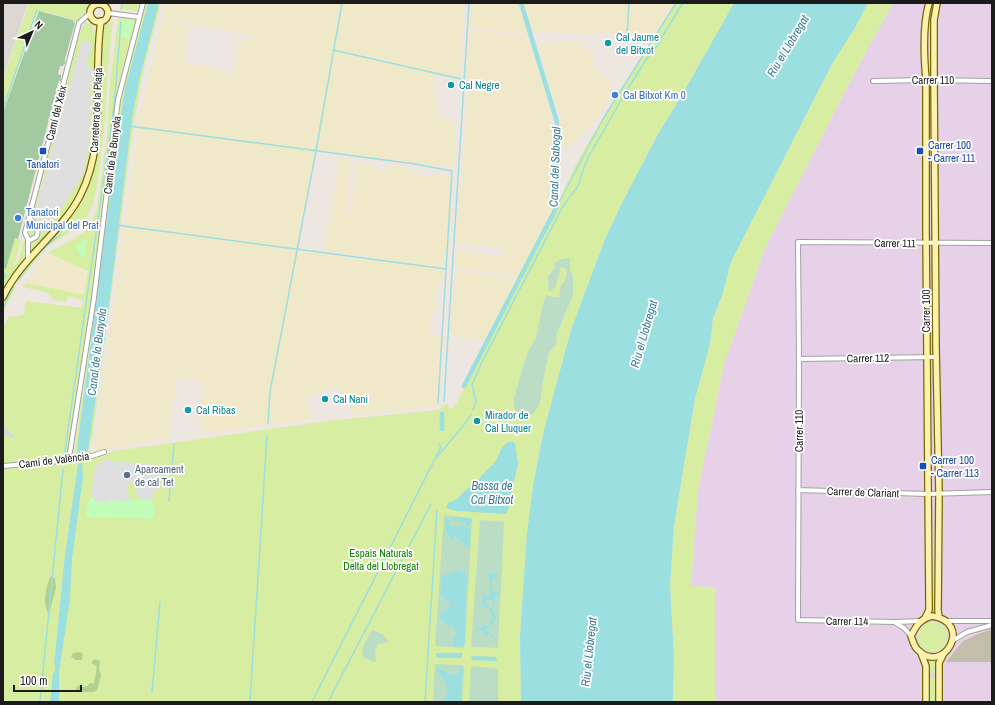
<svg xmlns="http://www.w3.org/2000/svg" width="995" height="705" viewBox="0 0 995 705" font-family="'Archivo Narrow',sans-serif">
<style>
.industrial{fill:#e7d1e8}
.airport{fill:#dcd7d2}
.construction{fill:#c3beab}
.farmland{fill:#efe9c9}
.grass{fill:#d7eda1;fill-rule:evenodd}
.forest{fill:#b2d191}
.wetland{fill:#bbddc6;fill-rule:evenodd}
.cemetery{fill:#a2c99f}
.park{fill:#c1fdb8}
.parking{fill:#dfdfdf}
.plaza{fill:#d4d8e4}
.water{fill:#9cdfe0}
.lines{fill:none;stroke-linecap:round;stroke-linejoin:round}
.stream{stroke:#9cdfe0;stroke-width:1.5}
.canal{stroke:#9cdfe0;stroke-width:4.5}
.street-casing{stroke:#a2a2a2;stroke-width:6}
.secondary-casing{stroke:#756800;stroke-width:8}
.street{stroke:#fff;stroke-width:4}
.secondary{stroke:#fef1ae;stroke-width:5.5}
.culture-dot{fill:#0f9aa8;stroke:#fff;stroke-width:1.5}
.shop-dot{fill:#3f7fe0;stroke:#fff;stroke-width:1.5}
.transit-dot{fill:#1a4fb4;stroke:#fff;stroke-width:1.5}
.service-dot{fill:#5c6f8a;stroke:#fff;stroke-width:1.5}
.labels{text-anchor:middle;stroke-width:3.5;stroke-linejoin:round;paint-order:stroke}
.culture-label{font-size:11px;fill:#0d838f;stroke:#fff;text-anchor:start}
.street-label{font-size:11px;fill:#1b1b1b;stroke:#fff}
.shop-label{font-size:11px;fill:#366cbe;stroke:#fff;text-anchor:start}
.transit-label{font-size:11px;fill:#164399;stroke:#fff;text-anchor:start}
.service-label{font-size:11px;fill:#4e5e75;stroke:#fff;text-anchor:start}
.park-label{font-size:11px;fill:#148003;stroke:#fff}
.water-label{font-size:12px;font-style:italic;fill:#387891;stroke:#fff}
</style>
<rect width="100%" height="100%" fill="#eee6e0"/>
<!-- industrial -->
<path class="industrial" d="M893,3H992V702H712L713,626L715,588L691,586L698,490L724,364L765,248L855,72Z"/>
<!-- airport -->
<path class="airport" d="M3,3H28L3,78Z"/>
<!-- construction -->
<path class="construction" d="M992,629V662H946L963,641L978,634Z"/>
<!-- farmland -->
<path class="farmland" d="M166,3H464L460,77L459,79L432,75L434,78L438,116L452,121L456,126L454,167L316,151L297,252L374,260V257L324,251L339,158L349,160L351,162L348,212H351L357,163H371V168L377,169H384L397,165L409,168V174L453,177L449,245L428,334L443,336L438,403L435,407L355,415L352,414L346,394L338,389H329L306,399L312,419L206,433L200,423L204,382L178,377L170,418L171,435L168,438L98,451L94,450L140,114L162,20L189,26L184,62L212,67L231,77L238,44L242,40L257,37L163,18Z
M471,3H519L529,35L527,36L470,27Z
M523,3H674L657,30L650,35L539,32L533,28L530,24Z
M474,30L530,39L551,110L552,115L549,120L550,123L555,130L554,207L519,276L455,268L456,249L501,257L502,248L456,243L466,120L468,78L466,77L470,33Z
M583,41L584,49H593L595,68L603,77L612,79V94L595,122L565,149H561L560,119L538,47L541,43Z
M48,253L88,271L84,296L26,283Z
M458,271L517,279L486,340L452,336L451,330L455,275L456,272Z"/>
<!-- grass -->
<path class="grass" d="M29,3H93L81,16L77,23L73,22V19L45,12H41L37,13L3,113V79Z
M122,3H139L137,11L121,9Z
M145,3H149L79,450L78,454H74L96,303L120,104L123,88Z
M156,3H161L145,64L134,121L92,440L90,445V453L86,454L129,114Z
M675,3H734L682,95L657,136L622,203L605,239L571,330L543,434L533,486L527,533L520,636L521,702H3V469L66,464L96,457L114,451L326,421L439,410L444,405L445,401V404L448,405V408H454L559,204C567,178 582,153 596,130C621,87 649,45 675,3ZM570,258V271L573,276V295L557,334L556,345L549,352L543,381L540,404L514,398L526,356L536,337L542,307L546,295L559,298L561,285L564,283L567,271L566,269L561,267L549,293L548,276L555,267Z
M868,3H893L855,72L765,248L724,364L698,490L691,586L715,587V702H673L674,657L670,585L674,526L695,399L710,344L713,318L722,296L731,262L832,64L856,26Z
M123,18L134,20L136,23L118,87L88,324L68,454L66,459L63,458L62,460L3,464V328L9,316L17,317L18,315H24L26,301L82,308L83,300L68,296L66,302L52,300L53,297L49,296V293L23,287L26,283L84,295L88,271L48,253L76,237L88,229L91,224L97,208L107,136L110,83L118,19Z
M113,20L108,69L105,120L98,180L93,205L87,217L79,226L47,247L19,281H17V278L22,270C38,253 57,235 71,216C103,171 99,122 100,70C101,57 99,42 102,30C104,25 109,23 113,20Z
M86,22L93,26L96,37C95,61 95,86 94,110C93,132 93,155 86,177C76,206 51,230 30,252V242C35,241 40,238 41,232L40,228L32,218C35,205 40,192 42,178L79,36L82,27Z
M30,222L36,230L35,235L31,237L27,234Z
M15,238L21,240L16,260L13,263L15,264L18,261L24,240H26L24,259L13,274L3,290V268L6,269Z
M12,285L16,287L4,310L3,302Z
M918 637a15 15 0 1 1 30 0a15 15 0 1 1-30 0Z
M930,661H934L936,663V673H929V664Z
M929,677H936V702H928Z"/>
<!-- forest -->
<path class="forest" d="M51,576L55,578L56,588L49,614C42,607 46,584 51,576Z
M80,652L83,654L82,660H76L71,657L73,653Z
M94,659L100,661L99,670L101,675L97,690L94,692H77L76,688L79,685L82,687L87,686L90,683L94,684L97,666L91,663Z"/>
<!-- wetland -->
<path class="wetland" d="M570,258V271L573,276V295L557,334L556,345L549,352L543,381L540,404L533,414L519,418L514,408V398L526,356L536,337L542,307L546,295L559,298L561,285L564,283L567,272L566,269L561,267L556,286L549,293L548,276L555,268L554,263L562,259Z
M444,515L472,518L465,645L464,648L436,646L435,645ZM452,519L471,523L468,528L469,530L466,546L461,540L455,536L449,539L444,527L445,520C450,527 456,528 465,527L466,524ZM459,570L458,572L468,579L466,593L465,644L453,640L456,633L452,625L442,611L448,608L450,603L440,597Z
M480,520L504,522L498,648L471,647ZM489,574L495,577L492,580L491,586L493,591L499,592V594L495,600L486,599V604L493,609L497,618L488,628L487,632L494,639L488,635L485,637L483,631L480,630L478,627L488,625L492,617L491,611L482,598L489,596Z
M372,630L382,634L389,642L378,644L375,651L376,662L371,661L362,656L363,646Z
M437,664L462,665L464,667L463,702V668H460V672L452,675L439,667L436,670C444,680 453,690 442,702H433L435,665Z
M472,666L498,669V702H469L471,667Z"/>
<!-- cemetery -->
<path class="cemetery" d="M39,11L73,20V22L75,23L65,59V64H64L63,66H60L58,74L61,75V81L59,80L18,239L15,238L6,269L3,268V113Z"/>
<!-- park -->
<path class="park" d="M122,20L134,21L129,39L121,37Z
M85,239L87,240L85,257H81L75,246Z
M91,498L152,500L155,512L152,519L86,517L87,503Z"/>
<!-- parking -->
<path class="parking" d="M82,40L92,43L86,66L95,68L88,93L91,94L90,135L85,172L51,224L33,219Z
M112,459V461L158,465V467L161,468L160,490H156L152,500L140,499L135,492V483L128,482V492L131,502L110,500L109,503L94,502L95,498L92,497L91,495L95,467L100,463L101,461Z"/>
<!-- plaza -->
<path class="plaza" d="M3,426L15,437L18,439L3,435Z"/>
<!-- water -->
<path class="water" d="M148,3H159L140,77L132,118L106,330L88,450L86,454H78L77,449L118,134L125,89Z
M734,3H868L856,26L832,64L731,262L722,296L713,318L710,344L695,399L674,526L670,585L674,657L673,702H521L520,636L527,533L533,486L543,434L571,330L605,239L622,203L657,136L682,95Z
M509,442H513L515,444L518,464L510,499V505L506,514L457,511L446,508L448,503L459,498L462,493L475,483L489,468C499,462 498,447 509,442Z
M82,462L83,476L72,559L70,599L60,666L54,665L65,554L77,472L78,464Z
M448,517L449,520V525L457,527L461,525L465,527L466,524L452,519L455,517L472,519L471,523L468,528L471,529L469,547H466L461,541L455,536L452,541C446,536 444,527 445,520Z
M459,569V572L466,573L468,579L466,593L465,644L460,647L453,645V640L456,633L452,625H448L440,620L442,611L448,608L450,603L440,597L442,575L451,574Z
M497,573L498,577L492,580L491,586L493,591L499,592V594L495,600V605L493,607V600H486V604L493,609L497,619L494,620V625L492,624L488,628L487,631L495,637L494,639L489,635L485,637L483,631L480,630L475,631L478,627L488,625L492,617L489,608L482,607V598L484,595L489,596V574Z
M437,653H462V656L461,658H437L436,655Z
M473,656L496,657L497,661L472,660L471,657Z
M438,667L452,675L460,672V668L463,667L462,702H442C453,690 444,680 436,670Z
M53,673L59,674V702H50Z"/>
<g class="lines">
<!-- stream -->
<path class="stream" d="M121,9L122,3
M627,34L629,3
M333,50L461,79
M3,109L37,10
M129,126L415,164L452,171L438,403
M556,208L603,119L676,3
M116,225L446,269
M3,272L6,276L3,281
M19,279C31,262 43,245 61,235
M3,308L13,287
M444,401L469,3
M473,410L476,402L472,385L481,364L563,206L578,186L583,170L589,156L624,95L649,55L658,45L660,40L683,3
M268,423L270,392L316,151L342,3
M437,457L462,427L471,415
M64,458L114,107L121,22
M169,501L174,444
M152,692L160,602
M40,702L63,469
M250,702L267,436
M312,702L441,447L439,444
M328,702L431,504
M425,702L437,511"/>
<!-- canal -->
<path class="canal" d="M464,386L556,208L557,122L521,3
M442,429V414
M56,678L58,662"/>
<!-- street casing -->
<g class="street-casing">
<path id="street" d="M108,13L139,17
M873,81L926,80L992,81
M28,239L30,240L36,237C41,229 33,224 29,217
M28,259V239L25,233L79,23L90,13
M799,359L936,357
M70,452L94,298L118,100L143,3
M3,466L72,460L92,456L104,452
M798,490L928,494L992,492
M920,621L896,622L798,620L799,359L798,242L992,243
M946,621H992
M896,623L904,628L911,636
M952,641L967,632L992,625"/>
</g>
<!-- secondary casing -->
<g class="secondary-casing">
<path id="secondary" d="M937,3L934,20V80L936,347L939,493L938,611L939,617
M90 13a9 9 0 1 1 18 0a9 9 0 1 1-18 0Z
M3,297C22,257 60,234 80,196C108,142 92,79 101,21
M932,616C974,622 944,676 918,650C914,647 913,641 911,636C916,626 920,619 932,616Z
M925,618L929,610V606L926,229V80C924,57 922,26 929,3
M921,653L926,666V702
M939,702V663L944,653"/>
</g>
<!-- street -->
<use href="#street" class="street"/>
<!-- secondary -->
<use href="#secondary" class="secondary"/>
</g>
<!-- markers -->
<g class="culture-dot">
<circle cx="608" cy="43" r="4"/>
<circle cx="451" cy="85" r="4"/>
<circle cx="325" cy="399" r="4"/>
<circle cx="188" cy="410" r="4"/>
<circle cx="477" cy="421" r="4"/>
</g>
<g class="shop-dot">
<circle cx="615" cy="95" r="4"/>
<circle cx="18" cy="218" r="4"/>
</g>
<g class="transit-dot">
<rect x="39" y="147" width="8" height="8" rx="2"/>
<rect x="916" y="147" width="8" height="8" rx="2"/>
<rect x="919" y="462" width="8" height="8" rx="2"/>
</g>
<circle class="service-dot" cx="127" cy="475" r="4"/>
<g class="labels">
<!-- culture labels -->
<g class="culture-label">
<text x="616" y="41">Cal Jaume<tspan x="616" dy="13">del Bitxot</tspan></text>
<text x="459" y="89">Cal Negre</text>
<text x="333" y="403">Cal Nani</text>
<text x="196" y="414">Cal Ribas</text>
<text x="485" y="419">Mirador de<tspan x="485" dy="13">Cal Lluquer</tspan></text>
</g>
<!-- street labels -->
<g class="street-label">
<text x="933" y="84">Carrer 110</text>
<text transform="translate(96 110) rotate(-87)" y="4">Carretera de la Platja</text>
<text transform="translate(56 113) rotate(-76)" y="4">Camí del Xeix</text>
<text transform="translate(112 155) rotate(-83)" y="4">Camí de la Bunyola</text>
<text transform="translate(895 243) rotate(1)" y="4">Carrer 111</text>
<text transform="translate(926 311) rotate(-90)" y="4">Carrer 100</text>
<text transform="translate(868 358) rotate(-1)" y="4">Carrer 112</text>
<text transform="translate(799 431) rotate(-90)" y="4">Carrer 110</text>
<text transform="translate(54 460) rotate(-7)" y="4">Camí de València</text>
<text transform="translate(863 492) rotate(2)" y="4">Carrer de Clariant</text>
<text transform="translate(847 621) rotate(1)" y="4">Carrer 114</text>
</g>
<!-- shop labels -->
<g class="shop-label">
<text x="623" y="99">Cal Bitxot Km 0</text>
<text x="26" y="216">Tanatori<tspan x="26" dy="13">Municipal del Prat</tspan></text>
</g>
<!-- transit labels -->
<g class="transit-label">
<text x="928" y="149">Carrer 100<tspan x="928" dy="13">- Carrer 111</tspan></text>
<text x="43" y="168" text-anchor="middle">Tanatori</text>
<text x="931" y="464">Carrer 100<tspan x="931" dy="13">- Carrer 113</tspan></text>
</g>
<!-- service labels -->
<g class="service-label">
<text x="135" y="473">Aparcament<tspan x="135" dy="13">de cal Tet</tspan></text>
</g>
<!-- park labels -->
<g class="park-label">
<text x="381" y="557">Espais Naturals<tspan x="381" dy="13">Delta del Llobregat</tspan></text>
</g>
<!-- water labels -->
<g class="water-label">
<text transform="translate(788 46) rotate(-59)" y="4">Riu el Llobregat</text>
<text transform="translate(555 167) rotate(-88)" y="4">Canal del Sabogal</text>
<text transform="translate(644 334) rotate(-74)" y="4">Riu el Llobregat</text>
<text transform="translate(97 352) rotate(-83)" y="4">Canal de la Bunyola</text>
<text x="492" y="490">Bassa de<tspan x="492" dy="14">Cal Bitxot</tspan></text>
<text transform="translate(589 652) rotate(-84)" y="4">Riu el Llobregat</text>
</g>
</g>
<!-- border -->
<rect width="995" height="705" fill="none" stroke="#1b1b1b" stroke-width="8"/>
<!-- north arrow -->
<g transform="translate(32 32) rotate(44)" stroke="#ffffff" stroke-width="3" paint-order="stroke">
<path d="M0-3L7 15L0 10L-7 15Z" fill="#1b1b1b"/>
<text y="-6" font-size="11" font-weight="bold" text-anchor="middle" fill="#1b1b1b">N</text>
</g>
<!-- scale -->
<path d="M14 685v6h67v-6" fill="none" stroke="#1b1b1b" stroke-width="2"/>
<text x="20" y="685" font-size="12" fill="#1b1b1b" stroke="#ffffff" stroke-width="3" paint-order="stroke">100 m</text>
</svg>
